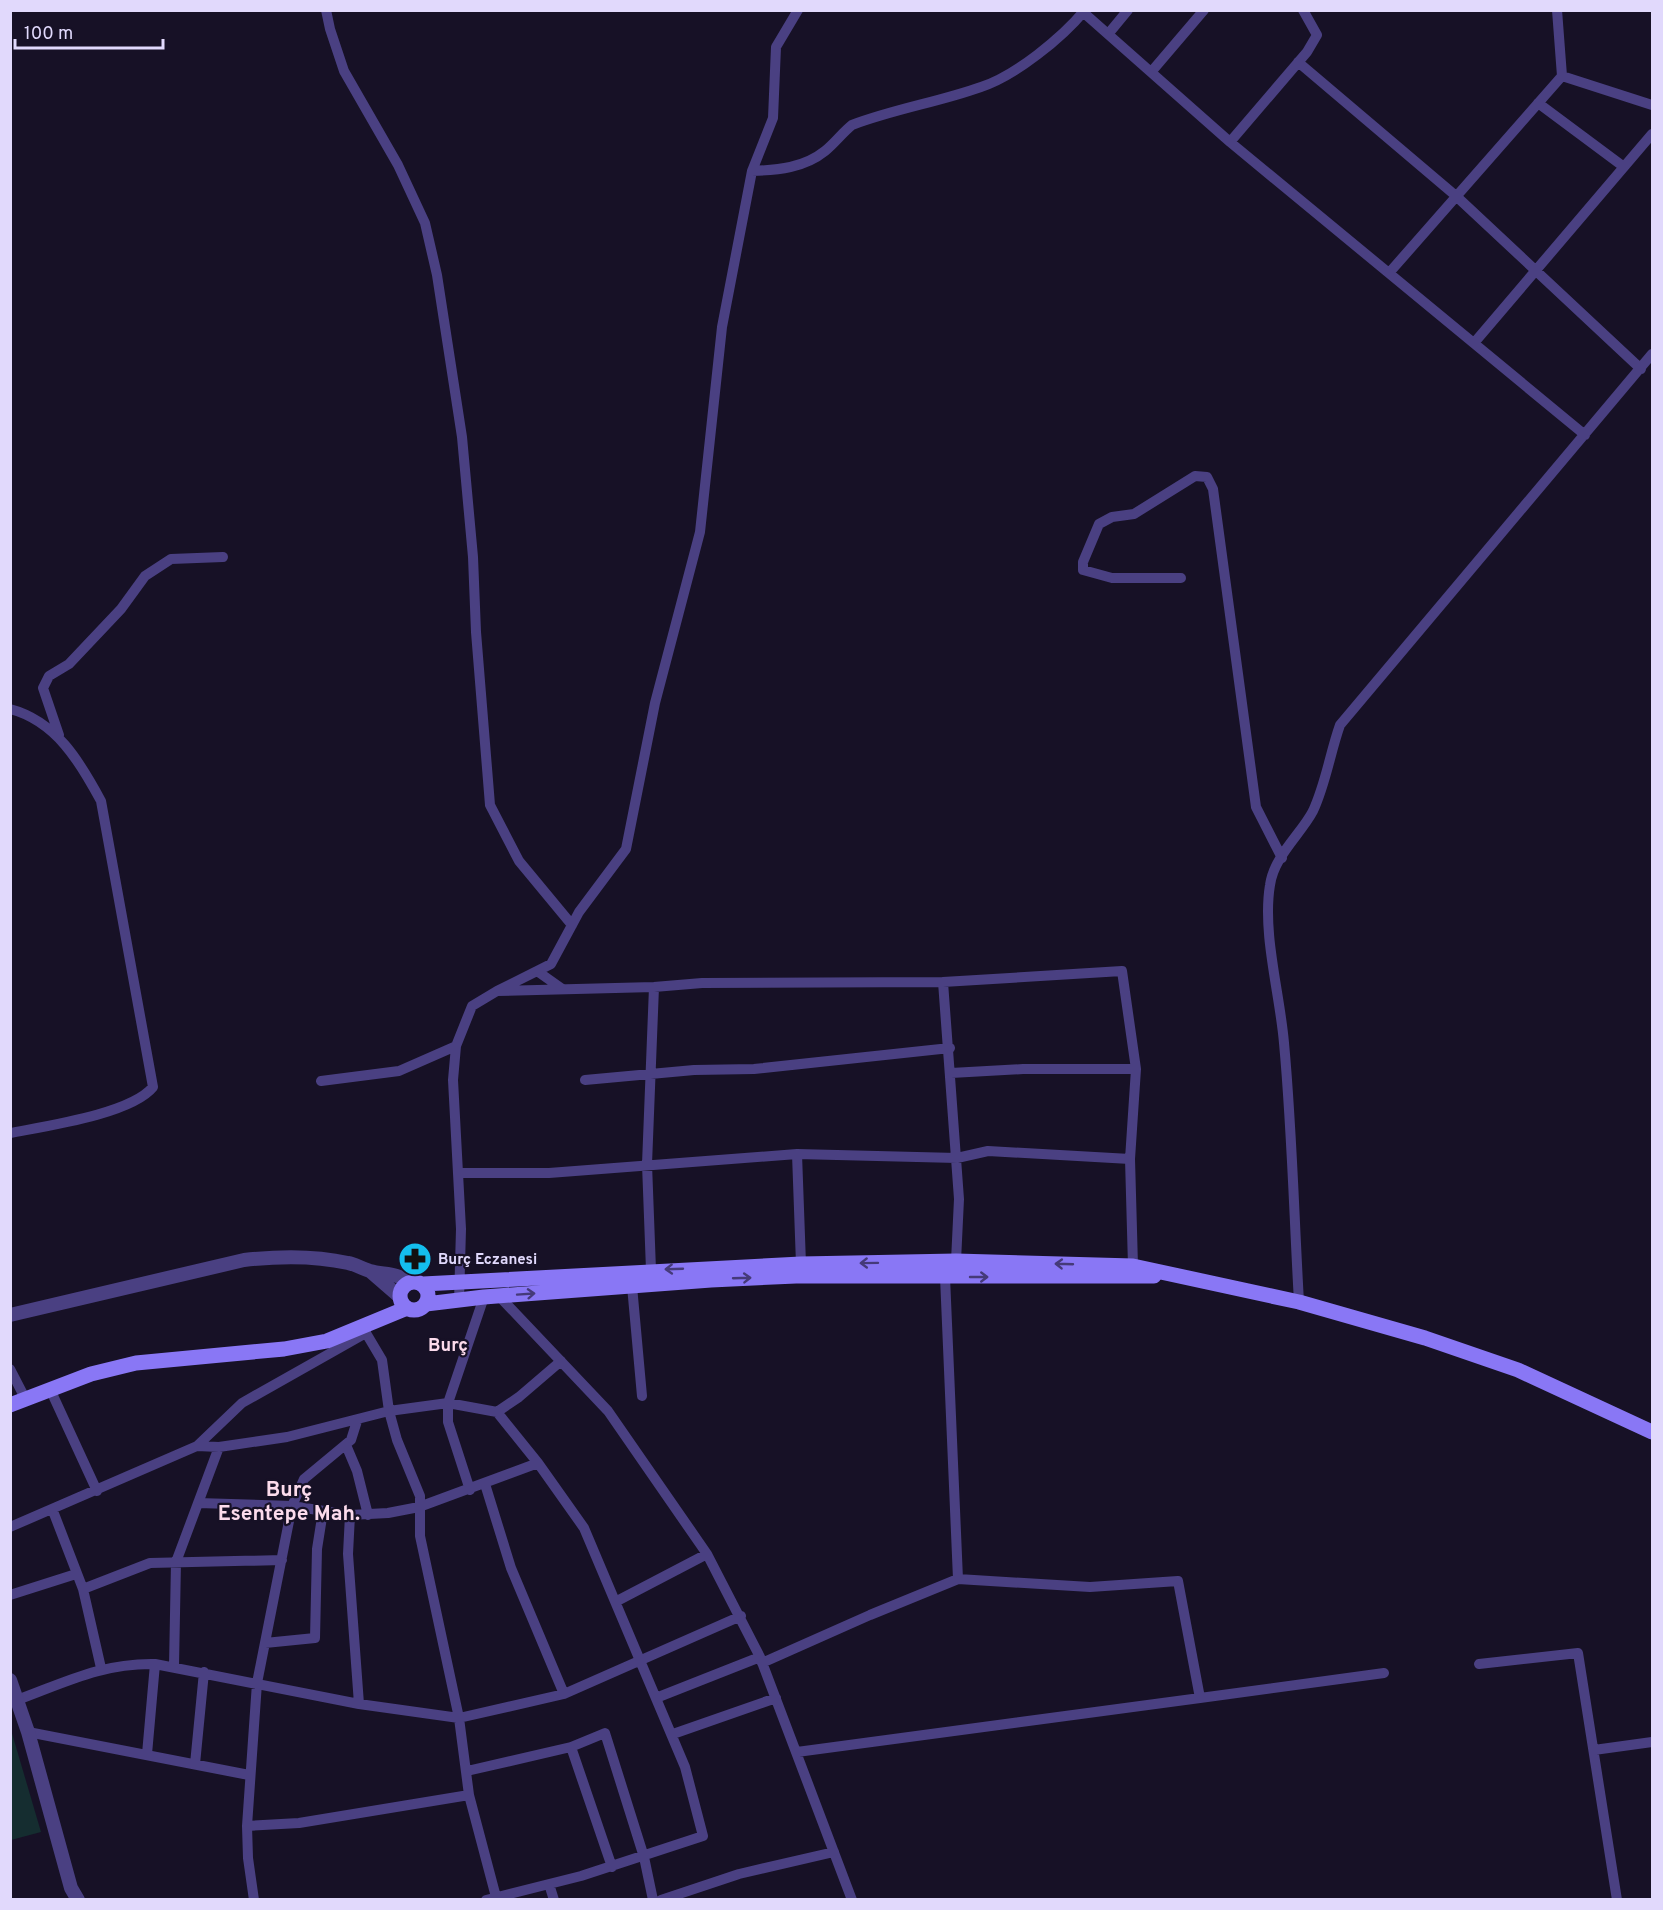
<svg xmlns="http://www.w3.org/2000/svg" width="1663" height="1910" viewBox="0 0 1663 1910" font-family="Overpass,sans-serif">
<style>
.green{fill:#152d30}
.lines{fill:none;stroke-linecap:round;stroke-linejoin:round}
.minor{stroke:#4a4082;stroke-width:10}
.tertiary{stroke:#4a4082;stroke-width:14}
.secondary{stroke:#8977f5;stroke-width:15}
.oneway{stroke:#453a79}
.labels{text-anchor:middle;stroke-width:4.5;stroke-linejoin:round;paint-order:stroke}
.poi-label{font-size:15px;font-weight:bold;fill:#e1d9fc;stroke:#171126;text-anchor:start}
.quarter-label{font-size:18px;font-weight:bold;fill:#fcdbec;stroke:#171126}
.district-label{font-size:21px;font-weight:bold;fill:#fcdbec;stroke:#171126}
</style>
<rect width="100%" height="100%" fill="#171126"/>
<!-- green -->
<path class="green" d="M11,1730L41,1832L11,1840H10Z"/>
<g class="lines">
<!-- minor -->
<path class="minor" d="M326,10L330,29L344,71L398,165L425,223L437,275L462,437L473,557L476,632L490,805L519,861L572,925
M1084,13L1230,142L1585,435
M1109,33L1128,10
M1298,62L1456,196L1641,369
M1152,71L1204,10
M1562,76L1652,105
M1538,103L1624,167
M1230,142L1307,52L1317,35L1303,10
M752,171L773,118L776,47L798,10
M1389,273L1562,76L1557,10
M1474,343L1652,134
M1181,578H1112L1083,570V562L1099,524L1112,517L1134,514L1195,476L1207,477L1213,489L1256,807L1282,858
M10,709C56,721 80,762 101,801L153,1087C131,1114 46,1126 10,1133
M59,735L43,688L49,676L69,664L121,609L145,576L171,559L223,557
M537,971L561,988
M943,982L959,1199L956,1261
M497,991L551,964L579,912L626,849L655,703L700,532L722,327L752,171C778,170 804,168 825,151C835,143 842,133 852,125C894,109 939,102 981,87C1015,76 1062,38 1085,10
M585,1080L694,1070L754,1069L950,1048
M321,1081L399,1071L456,1046
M797,1154L801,1264
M459,1173H549L797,1154L957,1158L988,1151L1130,1159
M1133,1266L1130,1159L1136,1069
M651,1270L647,1164L654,987
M945,1277L958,1579L1090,1587L1178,1581L1200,1698L1384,1673
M632,1286L642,1396
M497,1294L608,1411L707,1554L760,1657L852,1900
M459,1301L461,1229L453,1080L456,1046L472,1006L497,991L654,987L702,983L943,982L1122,971L1136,1069H1023L951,1073
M1299,1302C1294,1216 1292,1129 1284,1043C1280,994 1262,933 1270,885C1274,856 1301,834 1313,811C1326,783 1330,753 1340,725L1652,354
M366,1325V1333L382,1360L389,1411L397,1440L420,1496V1536L459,1718L469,1795L496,1897
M10,1369L25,1398
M50,1389L97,1491
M346,1445L357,1471L368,1515
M197,1446L242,1403L366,1333
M485,1484L511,1568L564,1694
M470,1490L448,1422V1403L484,1297
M198,1503L292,1506L350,1515L388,1513L419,1507L538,1463
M53,1511L83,1589L101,1668
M350,1515L348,1554L359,1704
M10,1527L197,1446L219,1447L287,1437L389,1411L448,1403L497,1412L519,1397L561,1361
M83,1589L150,1563L282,1560
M10,1595L76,1574
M617,1601L707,1554
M265,1643L315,1638L317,1549L323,1511
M762,1663L870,1615L958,1579
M1479,1664L1578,1653L1617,1900
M174,1666L176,1562L219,1447
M656,1698L760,1657
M17,1700C66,1682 102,1663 155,1664L359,1704L459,1718L564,1694L741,1616
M28,1732L249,1775
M673,1734L776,1698
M571,1747L612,1867
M1594,1750L1652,1742
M797,1752L1200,1698
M147,1754L155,1664
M195,1764L204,1672
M467,1771L571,1747L605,1733L644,1857L653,1900
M247,1826L299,1823L469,1795
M549,1884L554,1900
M254,1900L248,1858L247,1826L257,1683L292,1506L304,1479L351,1440L357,1421
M486,1900L581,1876L703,1836L685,1767L584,1528L538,1463L497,1412
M661,1900L739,1874L834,1852"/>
<!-- tertiary -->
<path class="tertiary" d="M370,1271L400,1297
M10,1315L244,1260C279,1256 313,1255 348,1263C355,1264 362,1269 370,1271C385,1275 396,1272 410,1283
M10,1680L28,1732L71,1888L78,1900"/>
<!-- secondary -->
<path class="secondary" d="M400 1296a14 14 0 1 1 28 0a14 14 0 1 1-28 0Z
M423,1284L801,1264L956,1261L1133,1266L1299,1302L1425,1338L1518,1370L1652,1432
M426,1304L484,1297L711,1280L796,1276H1154
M10,1405L91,1374L136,1363L284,1349L327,1341L407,1308"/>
</g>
<!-- one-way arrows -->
<defs><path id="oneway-shaft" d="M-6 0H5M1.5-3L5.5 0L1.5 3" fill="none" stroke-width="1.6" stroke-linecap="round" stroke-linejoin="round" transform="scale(1.5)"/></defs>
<g class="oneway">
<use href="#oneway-shaft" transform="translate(869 1263) rotate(179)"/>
<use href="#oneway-shaft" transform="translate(1064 1264) rotate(-178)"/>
<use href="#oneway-shaft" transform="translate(674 1269) rotate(178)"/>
<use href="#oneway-shaft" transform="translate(979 1277)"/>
<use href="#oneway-shaft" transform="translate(742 1278) rotate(-2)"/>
<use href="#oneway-shaft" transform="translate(526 1294) rotate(-4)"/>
</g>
<!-- icons -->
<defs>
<g id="pharmacy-disc" transform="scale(1.725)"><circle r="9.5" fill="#14beee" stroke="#171126"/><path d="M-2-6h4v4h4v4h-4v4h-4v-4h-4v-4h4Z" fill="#111"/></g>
</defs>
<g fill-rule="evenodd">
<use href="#pharmacy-disc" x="415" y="1259"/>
</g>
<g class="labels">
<!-- poi labels -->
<g class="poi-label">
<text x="438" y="1264">Burç Eczanesi</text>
</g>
<!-- quarter labels -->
<g class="quarter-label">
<text x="448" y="1351">Burç</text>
</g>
<!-- district labels -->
<g class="district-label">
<text x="289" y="1496">Burç<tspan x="289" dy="24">Esentepe Mah.</tspan></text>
</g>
</g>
<!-- border -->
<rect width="1663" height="1910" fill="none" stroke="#e1d9fc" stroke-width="24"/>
<!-- scale -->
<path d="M15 39v9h148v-9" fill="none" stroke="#e1d9fc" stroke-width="3"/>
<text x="24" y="39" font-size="18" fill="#e1d9fc" stroke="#171126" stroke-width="4.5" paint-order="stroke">100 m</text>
</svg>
